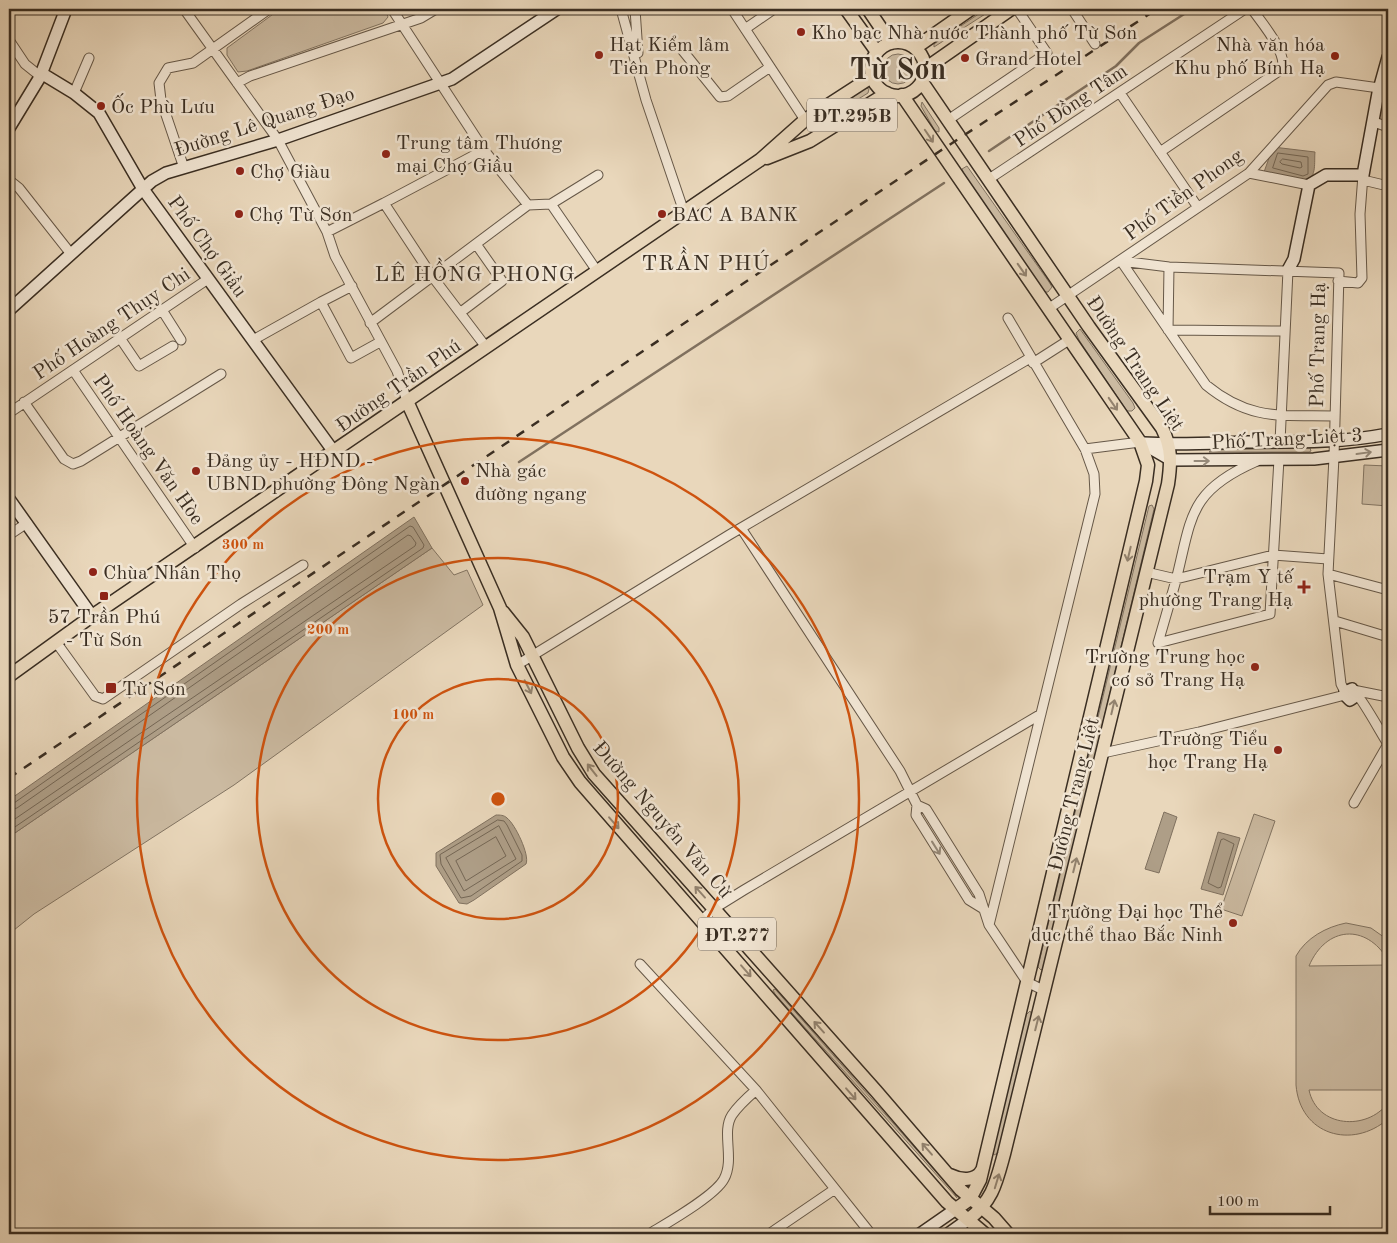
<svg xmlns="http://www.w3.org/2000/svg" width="1397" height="1243" viewBox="0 0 1397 1243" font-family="'Old Standard TT',serif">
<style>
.green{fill:#cbbaa1;stroke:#827462}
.water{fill:#ae9e87;stroke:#80715f}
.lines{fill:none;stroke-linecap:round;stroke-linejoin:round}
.shore{stroke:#746654;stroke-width:1}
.stream{stroke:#80715f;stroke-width:2.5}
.street-casing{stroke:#665848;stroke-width:11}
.secondary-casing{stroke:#3a2e22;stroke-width:14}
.primary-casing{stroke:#3a2e22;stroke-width:15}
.street{stroke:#f1e5d3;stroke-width:9}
.secondary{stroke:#f1e5d3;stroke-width:11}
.primary{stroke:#e9d7bb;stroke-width:12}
.rail{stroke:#3a2e22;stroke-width:2.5;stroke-dasharray:9 9;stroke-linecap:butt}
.oneway{stroke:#92826e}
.oneway2{stroke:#968a7a}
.ring{fill:none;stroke:#ce530f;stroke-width:2.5}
.poi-dot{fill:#8f2418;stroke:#f1e5d3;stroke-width:2}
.labels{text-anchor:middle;stroke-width:5;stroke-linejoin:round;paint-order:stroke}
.shield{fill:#f1e5d3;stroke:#716557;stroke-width:1}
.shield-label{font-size:19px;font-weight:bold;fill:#3a2e22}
.poi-label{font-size:20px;fill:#3a2e22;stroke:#f1e5d3;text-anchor:start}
.street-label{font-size:20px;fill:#3a2e22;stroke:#f1e5d3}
.quarter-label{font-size:22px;letter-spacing:1px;fill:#3a2e22;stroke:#f1e5d3}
.town-label{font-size:30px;font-weight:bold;fill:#3a2e22;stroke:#f1e5d3}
.centre{fill:#ce530f;stroke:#f1e5d3;stroke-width:2.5}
.ring-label{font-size:15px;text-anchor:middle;font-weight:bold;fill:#ce530f;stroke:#f1e5d3;stroke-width:5;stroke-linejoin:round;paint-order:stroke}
</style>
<rect width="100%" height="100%" fill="#e9d7bb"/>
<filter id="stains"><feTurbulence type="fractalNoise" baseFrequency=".004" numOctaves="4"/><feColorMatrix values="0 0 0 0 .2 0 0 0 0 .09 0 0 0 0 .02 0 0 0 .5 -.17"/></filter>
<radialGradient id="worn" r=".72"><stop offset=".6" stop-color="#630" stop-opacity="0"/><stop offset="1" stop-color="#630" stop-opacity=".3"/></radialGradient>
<!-- green -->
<path class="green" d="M280,9H385L388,17L383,23L247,71L238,72L227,55V48Z
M986,9H993L934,47V44Z
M883 69a15 15 0 1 1 30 0a15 15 0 1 1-30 0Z
M866,88L869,89L868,93L834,114L830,113Z
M922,102L939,128V132L935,131L921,106Z
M967,166L1049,282L1052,287L1048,292H1043L964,174L962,169Z
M1080,329L1133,403L1135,408L1132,411H1127L1079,340L1076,333Z
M1310,448L1311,451L1309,452H1209L1212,450Z
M1364,465L1388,466V506L1362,504Z
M1152,505L1154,509L1044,968L1041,970L1038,967L1046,933L1149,506Z
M432,548L454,575L467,570L483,605L234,785L34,914L9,934V837Z
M1254,814L1275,821L1242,916L1221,909Z
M1346,923L1371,928L1388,940V960C1366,923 1326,926 1309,966L1388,965V1090H1309C1317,1128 1367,1131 1388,1103V1119C1352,1150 1300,1135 1296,1085V956C1306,938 1326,927 1346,923Z
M775,989L952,1190L957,1198L775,994L773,990Z
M1030,1011L1032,1015L998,1153L994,1155L993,1151L1026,1015Z"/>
<!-- water -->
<path class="water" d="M1273,147L1315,152C1314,162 1317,177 1306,181L1264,172Z
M414,517L432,548L9,837V800Z
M1164,812L1177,817L1159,873L1145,869Z
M496,815C500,815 504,815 507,818C515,824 530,855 526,864L474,900L467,904L459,903L436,866V853Z
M1218,832L1240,838L1223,895L1201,889Z"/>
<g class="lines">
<!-- shore -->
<path class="shore" d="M1278,153L1308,157V174L1303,176L1273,168Z
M1283,159L1301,162L1302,167L1300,168L1282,164L1280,162Z
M9,804L14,803L410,526L413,527L424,545L423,548L9,831
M9,810L17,808L408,535L411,536L416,543L415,546L9,823
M498,820L504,821L507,825L522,855V861L471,896L461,898L441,864L440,855Z
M499,826L516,859L464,891L446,858Z
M496,837L506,856L466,881L456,861Z
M1224,839L1234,844L1221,887L1218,888L1208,883L1221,840Z"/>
<!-- stream -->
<path class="stream" d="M989,151L1116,66L1139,43L1192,9
M519,462L944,183"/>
<!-- street casing -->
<g class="street-casing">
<path id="street" d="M184,9L278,140L327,232L335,256L397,371L407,401
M392,9L484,150L384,203L432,276L486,347
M621,9L646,100L684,212
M635,9L638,53
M732,9L805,120
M1072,9L1095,44
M745,29L774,9
M9,40L25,64L40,76
M679,46L720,97L728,96L770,67
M237,83L250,76L421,18L436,9
M74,93L89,58
M1120,93L1197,206
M948,120L1047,53L1017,9
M1374,122L1388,127
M484,150L528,205
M1160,152L1282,69C1288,53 1261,22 1252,9
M184,168L161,100L159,83L168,68L193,63L269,9
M1249,173L1309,185
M989,179L1245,9
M9,180L19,188L71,254
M1363,180L1388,186
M551,204L597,271
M528,205L551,204L598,175
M327,232L384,203
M1121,261L1206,385C1250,421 1281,415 1334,416
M1169,267L1168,330L1283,331
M1338,281L1358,283L1362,278L1360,214L1363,175
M352,286L321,302L351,358L380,342
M1048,309L1249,173L1328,85L1336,82L1379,88
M162,310L181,340
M461,312L502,281L476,244
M370,323L528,205
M120,338L139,366L173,346
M253,340L321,302
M1033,363L1069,340
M73,370L195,548
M24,402L64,459L73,464L81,461L221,374
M9,413L208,279
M1280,442L1288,270
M1085,449L1140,442
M741,528L900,771L917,805L916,815L969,900L982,908
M9,535L27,523
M1146,572L1176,579L1273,555L1328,559
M1328,574L1388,590
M1335,621L1388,637
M56,642L95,696L103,699L241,604L303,565
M1158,643L1270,614L1279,459
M1158,643C1164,622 1170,602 1176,580C1192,517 1188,491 1257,461
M517,665L729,535L1030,358
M1353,690L1388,697
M1356,694C1362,698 1382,735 1388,744
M1103,753L1199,732L1345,695V692L1341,684L1328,574L1334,457L1339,273L1169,267L1121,261
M1354,803L1388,744
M917,805L926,809L979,894L989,925L1027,982L1045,991
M702,920L715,908L744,890L1041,714
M989,925L1095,494L1094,474L1085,449L1008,318
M640,964L756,1090L871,1234
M649,1234C667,1223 715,1196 724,1179C735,1159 721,1132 732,1115C738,1106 748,1097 756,1090
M769,1234L835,1189"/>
</g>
<!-- secondary casing -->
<g class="secondary-casing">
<path id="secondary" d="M41,73L74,93L99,113L143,189L334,452
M9,128L40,77L66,9
M1288,270L1294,259L1309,185L1326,175H1363L1378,93L1388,57
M9,310L152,181L166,173L278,140L452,79L557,9
M1140,442L1171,460L1314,459L1388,450
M1144,443C1179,445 1213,443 1247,442C1294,442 1342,443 1388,434
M9,499L92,616
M1345,695L1350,700L1356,696L1352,689L1345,692
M920,1234L956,1209
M948,1234L969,1219"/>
</g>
<!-- primary casing -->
<g class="primary-casing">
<path id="primary" d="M846,9L877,52
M868,9L891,43
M871 69a27 27 0 1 1 54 0a27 27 0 1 1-54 0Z
M915,48L971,9
M925,69L1011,9
M922,82L1089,327L1162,428C1172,448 1171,463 1168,484L1004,1154C996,1183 993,1200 969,1219
M902,95L1140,442L1148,465L1146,481L980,1180L970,1199L956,1209
M767,158L810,141L887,93
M407,401L500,608L517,665L563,757L580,782L947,1202L985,1234
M503,612L523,637L578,748L594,774L876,1091L961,1190L994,1218L1008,1234
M9,676L92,616L760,160L805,120L873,76
M950,1175C960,1180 976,1182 982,1170"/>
</g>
<!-- street -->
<use href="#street" class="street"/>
<!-- secondary -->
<use href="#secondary" class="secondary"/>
<!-- primary -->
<use href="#primary" class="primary"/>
<!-- rail -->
<path class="rail" d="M9,778L940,151L1157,9"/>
</g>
<!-- one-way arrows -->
<defs><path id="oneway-shaft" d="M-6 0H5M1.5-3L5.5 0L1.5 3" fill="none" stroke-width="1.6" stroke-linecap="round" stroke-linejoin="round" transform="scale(1.25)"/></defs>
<g class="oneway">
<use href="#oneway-shaft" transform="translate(929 136) rotate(56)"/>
<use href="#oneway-shaft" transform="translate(1022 270) rotate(55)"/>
<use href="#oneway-shaft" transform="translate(1113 404) rotate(55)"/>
<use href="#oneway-shaft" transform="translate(1129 554) rotate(103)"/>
<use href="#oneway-shaft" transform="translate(528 687) rotate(63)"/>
<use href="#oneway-shaft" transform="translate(1113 707) rotate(-77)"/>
<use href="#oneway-shaft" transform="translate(592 770) rotate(-128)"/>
<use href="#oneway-shaft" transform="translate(614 823) rotate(49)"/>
<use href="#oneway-shaft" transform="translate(1075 865) rotate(-76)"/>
<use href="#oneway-shaft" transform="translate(700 892) rotate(-132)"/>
<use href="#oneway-shaft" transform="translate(746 971) rotate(49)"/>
<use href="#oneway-shaft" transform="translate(1037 1023) rotate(-76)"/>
<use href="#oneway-shaft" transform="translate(819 1027) rotate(-132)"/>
<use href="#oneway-shaft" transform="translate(851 1094) rotate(49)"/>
<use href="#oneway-shaft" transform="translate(927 1149) rotate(-131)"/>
<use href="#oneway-shaft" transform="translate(997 1181) rotate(-73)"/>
</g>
<g class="oneway2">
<use href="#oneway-shaft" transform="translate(1364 453) rotate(-8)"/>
<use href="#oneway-shaft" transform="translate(1202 461)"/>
<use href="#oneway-shaft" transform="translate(936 848) rotate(58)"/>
</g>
<!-- distance rings -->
<g class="ring">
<circle cx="498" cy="799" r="120"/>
<circle cx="498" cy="799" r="241"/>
<circle cx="498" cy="799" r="361"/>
</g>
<!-- markers -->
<g class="poi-dot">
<circle cx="801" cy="32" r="5"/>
<circle cx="599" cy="55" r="5"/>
<circle cx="1335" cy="56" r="5"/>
<circle cx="965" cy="58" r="5"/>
<circle cx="101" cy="106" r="5"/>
<circle cx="386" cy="154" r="5"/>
<circle cx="240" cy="171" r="5"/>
<circle cx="239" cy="214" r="5"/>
<circle cx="662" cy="214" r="5"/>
<circle cx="196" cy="471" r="5"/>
<circle cx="465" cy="481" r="5"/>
<circle cx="93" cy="572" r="5"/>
<path d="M1301.5 579.5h5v5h5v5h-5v5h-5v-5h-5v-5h5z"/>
<rect x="99" y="591" width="10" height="10" rx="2.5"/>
<circle cx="1255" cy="667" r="5"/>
<rect x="105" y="682" width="12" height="12" rx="2.5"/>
<circle cx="1278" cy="750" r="5"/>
<circle cx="1233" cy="923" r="5"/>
</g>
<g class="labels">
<!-- shield labels -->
<g class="shield">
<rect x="807" y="98.5" width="90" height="33" rx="4"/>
<rect x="698" y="917.5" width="78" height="33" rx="4"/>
</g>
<g class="shield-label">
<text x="852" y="122">ĐT.295B</text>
<text x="737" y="941">ĐT.277</text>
</g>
<!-- poi labels -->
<g class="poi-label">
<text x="811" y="39">Kho bạc Nhà nước Thành phố Từ Sơn</text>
<text x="609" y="51">Hạt Kiểm lâm<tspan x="609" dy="23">Tiên Phong</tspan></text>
<text x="1325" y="51" text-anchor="end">Nhà văn hóa<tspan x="1325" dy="23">Khu phố Bính Hạ</tspan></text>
<text x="975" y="65">Grand Hotel</text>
<text x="111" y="113">Ốc Phù Lưu</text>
<text x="396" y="149">Trung tâm Thương<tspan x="396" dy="23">mại Chợ Giầu</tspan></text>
<text x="250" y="178">Chợ Giàu</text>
<text x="249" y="221">Chợ Từ Sơn</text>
<text x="672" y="221">BAC A BANK</text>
<text x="206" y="467">Đảng ủy - HĐND -<tspan x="206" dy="23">UBND phường Đông Ngàn</tspan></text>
<text x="475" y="477">Nhà gác<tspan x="475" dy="23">đường ngang</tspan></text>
<text x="103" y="579">Chùa Nhân Thọ</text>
<text x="1293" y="583" text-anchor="end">Trạm Y tế<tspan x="1293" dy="23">phường Trang Hạ</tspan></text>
<text x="104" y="623" text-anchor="middle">57 Trần Phú<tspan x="104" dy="23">- Từ Sơn</tspan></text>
<text x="1245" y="663" text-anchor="end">Trường Trung học<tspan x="1245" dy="23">cơ sở Trang Hạ</tspan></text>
<text x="122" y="695">Từ Sơn</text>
<text x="1268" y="745" text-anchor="end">Trường Tiểu<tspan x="1268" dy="23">học Trang Hạ</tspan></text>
<text x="1223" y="918" text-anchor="end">Trường Đại học Thể<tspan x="1223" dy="23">dục thể thao Bắc Ninh</tspan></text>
</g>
<!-- street labels -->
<g class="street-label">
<text transform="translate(1070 105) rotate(-34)" y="7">Phố Đồng Tâm</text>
<text transform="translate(264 121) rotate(-18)" y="7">Đường Lê Quang Đạo</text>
<text transform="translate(1183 194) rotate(-36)" y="7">Phố Tiền Phong</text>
<text transform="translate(208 246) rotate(54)" y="7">Phố Chợ Giầu</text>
<text transform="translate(111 323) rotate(-34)" y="7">Phố Hoàng Thụy Chi</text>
<text transform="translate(1317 345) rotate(-89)" y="7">Phố Trang Hạ</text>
<text transform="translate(1136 363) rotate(56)" y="7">Đường Trang Liệt</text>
<text transform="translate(398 385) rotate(-35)" y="7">Đường Trần Phú</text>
<text transform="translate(1287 438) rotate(-3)" y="7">Phố Trang Liệt 3</text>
<text transform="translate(149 449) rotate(55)" y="7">Phố Hoàng Văn Hòe</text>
<text transform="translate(1073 794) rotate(-76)" y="7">Đường Trang Liệt</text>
<text transform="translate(663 819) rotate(49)" y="7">Đường Nguyễn Văn Cừ</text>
</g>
<!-- quarter labels -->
<g class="quarter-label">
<text x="706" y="270">TRẦN PHÚ</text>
<text x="475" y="281">LÊ HỒNG PHONG</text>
</g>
<!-- town labels -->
<g class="town-label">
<text x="898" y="79">Từ Sơn</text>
</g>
</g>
<circle cx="498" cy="799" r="8" class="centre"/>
<g class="ring-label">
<text x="243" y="549">300 m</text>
<text x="328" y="634">200 m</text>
<text x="413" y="719">100 m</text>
</g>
<!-- margin -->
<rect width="1397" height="1243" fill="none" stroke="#e9d7bb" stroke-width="30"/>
<rect x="10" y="10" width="1377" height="1223" fill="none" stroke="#3a2e22" stroke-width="2.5"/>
<rect x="15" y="15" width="1367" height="1213" fill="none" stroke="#3a2e22"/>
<!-- scale -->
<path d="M1210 1206v8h120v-8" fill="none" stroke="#3a2e22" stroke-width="2.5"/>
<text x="1217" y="1206" font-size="15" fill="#3a2e22" stroke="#f1e5d3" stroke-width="4" paint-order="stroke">100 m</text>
<rect width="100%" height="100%" filter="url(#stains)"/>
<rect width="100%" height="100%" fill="url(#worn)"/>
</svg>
